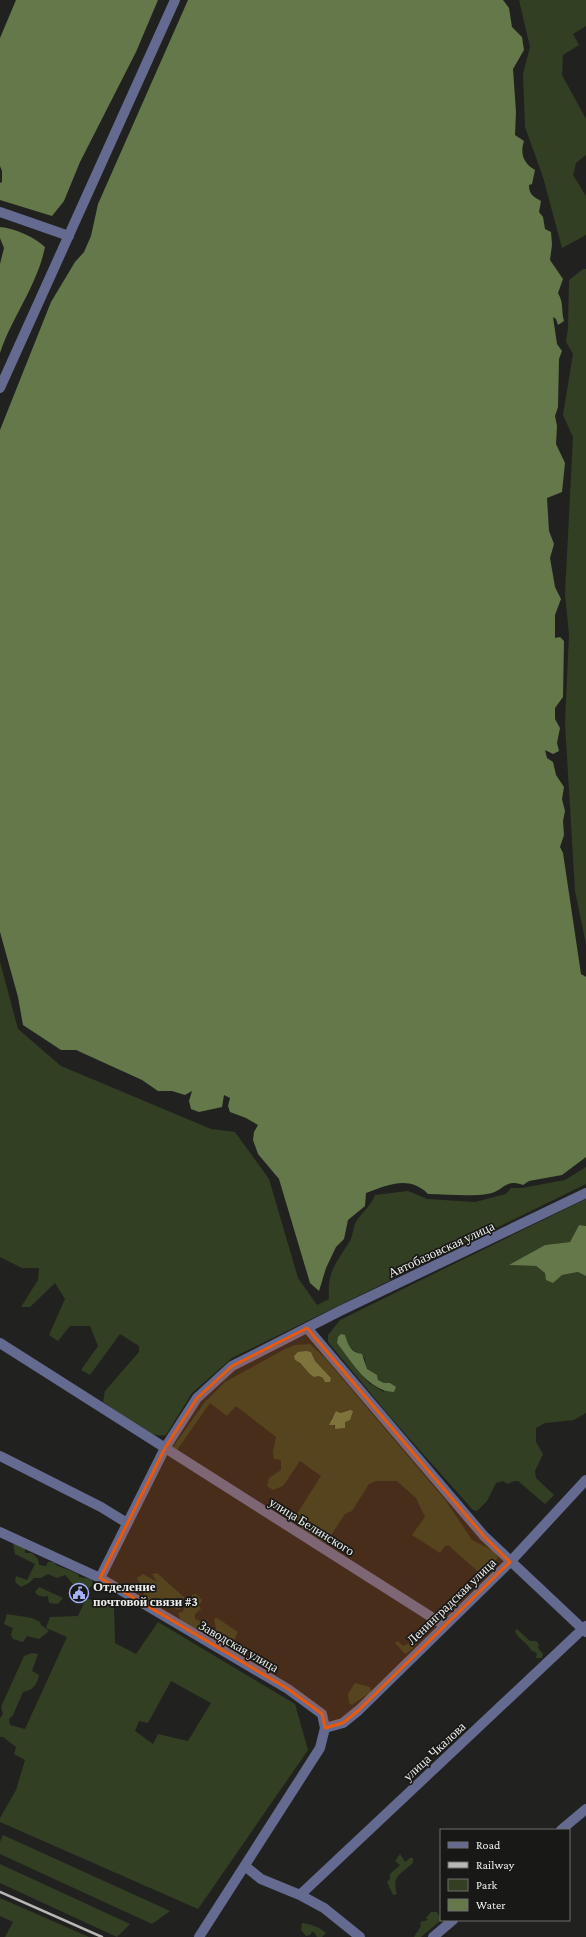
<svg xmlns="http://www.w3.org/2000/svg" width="586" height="1937" viewBox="0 0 586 1937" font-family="'Crimson Pro',serif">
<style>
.green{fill:#333f23;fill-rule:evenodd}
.water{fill:#64784a}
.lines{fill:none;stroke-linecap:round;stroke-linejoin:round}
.minor{stroke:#646a90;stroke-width:10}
.rail{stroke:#b8b8b7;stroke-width:2.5}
.marked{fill:#e8590c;fill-opacity:0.2;stroke:#e8590c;stroke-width:3;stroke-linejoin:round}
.labels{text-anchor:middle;stroke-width:3.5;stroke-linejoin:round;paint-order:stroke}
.street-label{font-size:13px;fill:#eeeeed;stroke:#181916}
.poi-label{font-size:13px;font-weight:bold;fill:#eeeeed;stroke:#181916;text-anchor:start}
</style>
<rect width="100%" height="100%" fill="#212220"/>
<!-- green -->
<path class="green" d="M519,0H586V26L573,34L579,45L563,55L562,75L586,119V155L576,163L573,175L586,196V235L562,248L543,177L525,127L523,74L530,47Z
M583,269H586V944L575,891L565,723L569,635L565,594L573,437L563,415L573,354L566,342L568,328L569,280Z
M0,962L18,1029L61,1066L211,1129L235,1132L269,1179L298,1278L317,1305L329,1299C327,1269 337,1263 351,1239C353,1234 353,1228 355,1224C360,1213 371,1207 375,1195L408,1191L427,1199L475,1202L506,1194L511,1188H522L565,1180L586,1167V1184L232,1358L192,1393L166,1435C149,1440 118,1412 103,1402L105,1391L139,1352V1346L120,1334L90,1375L81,1370L98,1346L90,1326H70L58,1341L49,1335L65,1299L55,1283L30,1307H21L38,1280L39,1268H22L0,1257Z
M586,1199V1226L579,1225L570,1242L545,1245L510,1265L536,1266L545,1273L562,1275L578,1272L586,1276V1413L574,1420L545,1423L536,1428V1442L543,1454L535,1471L536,1478L554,1495L545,1504L518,1481H514L508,1484L503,1481L496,1483L487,1501L477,1511L473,1510L391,1418L328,1342V1335L340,1320ZM347,1342L349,1347L365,1358L366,1369L377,1375L378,1380L384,1383V1392L369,1383L337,1343Z
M310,1344L324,1357L446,1501L472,1540L494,1551L498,1558L481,1574L448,1545L444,1547L440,1553L412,1535L425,1517L416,1498L397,1481H376L369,1484L352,1511L345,1514L326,1543L307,1533L293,1520L321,1476L300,1461L283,1486L273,1490L267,1486L269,1478L281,1470V1460L274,1459L273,1451L276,1437L236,1406L227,1416L210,1403L177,1450L173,1447L204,1403L225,1382L285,1349L295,1345ZM311,1352L315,1361L331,1378H323L319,1375L314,1377L304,1365L299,1364V1361ZM350,1410L345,1422V1428L335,1429L331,1418L344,1411Z
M13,1544H20L25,1548V1553H32L38,1559L39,1565L46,1566L48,1562H54L56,1565L78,1574L79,1577L92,1579L93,1585C77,1599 75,1584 65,1575L57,1578L48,1574L41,1578H34L29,1583L21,1587L15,1582L16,1576L27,1580L35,1564L15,1554Z
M157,1573L186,1599L192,1601V1595L196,1594L202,1600L199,1606L201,1609L195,1614V1619L206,1624L203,1630L199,1634L181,1621L178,1613L183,1612L185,1603H183L179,1610L166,1605L164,1597L158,1607C143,1601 144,1591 137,1578L143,1574L157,1582L152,1574Z
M39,1587L63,1598L58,1604L49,1603L48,1596C43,1597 38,1597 35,1592Z
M86,1598L114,1608L115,1643L136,1654L158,1622L295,1704L308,1750L198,1909L0,1822V1818L16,1790L25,1760L14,1754L16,1747L3,1737H0V1718L3,1714L1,1707L24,1656L32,1653L38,1654L32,1671L39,1675C37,1685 33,1690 23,1692L13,1715L9,1719L10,1725L25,1729L67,1637L46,1628L50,1617L78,1616ZM171,1681L211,1703L188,1741L158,1734L153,1744L135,1731L139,1721L148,1723Z
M7,1614L32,1618L40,1622L41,1625L49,1631L39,1639L27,1636L23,1642L13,1639L11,1635L13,1628L4,1624Z
M217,1618L238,1632L234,1640L244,1646L238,1655L205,1633L207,1629H216L214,1619Z
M517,1629L530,1641H536L539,1644L538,1648L543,1654L542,1658H536L537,1653L532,1651C527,1642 518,1639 515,1631Z
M418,1634L422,1638L410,1651L405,1654L395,1643L398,1641L403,1646L411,1642Z
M355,1683L370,1687L371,1692L352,1705L349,1703L348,1694Z
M3,1835L170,1911L152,1924L0,1854V1842Z
M400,1854L405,1862L410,1858H413V1863C401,1874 391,1876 397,1894L393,1895L387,1882L390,1879V1874L400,1865L395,1861Z
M0,1864L130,1924L117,1937L0,1883Z
M0,1898L89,1937H5L13,1922L0,1916Z
M431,1912H437L441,1920L421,1937H414L421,1926L420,1922L428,1920L426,1918Z
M302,1923C310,1924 320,1927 326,1933L322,1937H317L314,1932H312L310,1935L306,1936L301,1930Z"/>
<!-- water -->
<path class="water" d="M16,0H158L136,52L80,162L64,201L52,216L0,200V183L2,182V171L0,166V38Z
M188,0H503L509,8L512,27L522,37L524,50L513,69L516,112L515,135L524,141C520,153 523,163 535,170L532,184L529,185C529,195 534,197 541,201L539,212L543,217L545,229L551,232L552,245L550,260L563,279L558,293C564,303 561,311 564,321L558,325L556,319L553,317L557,344L562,351L559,359L558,407L555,416L557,426L556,444L565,463L562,492L547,498L549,531L554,544L550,558L555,587L561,599L555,615V638L560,637L564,641L563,697L555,708V719L560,728L557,743L559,751L553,754L545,750L547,758L553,762L556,775L564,787L562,799L565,811L563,821L564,835L560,847L563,853L581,974L586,977V1157L562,1175L529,1181L523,1185C503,1178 504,1192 487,1194C468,1197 447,1194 428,1194C409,1175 388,1185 366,1193L365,1206L348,1220L344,1239L336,1247L326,1268L319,1291L310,1283L279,1179L258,1154L253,1140L254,1132L258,1125L246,1118L230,1112L228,1106L230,1098L224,1095L222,1107L199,1112L191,1109L189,1101L192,1091L185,1095L172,1091H158L142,1080L76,1050H61L23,1025L18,997L0,932V430L51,302L75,262L84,252L91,236L98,204Z
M0,227C15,228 34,237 45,247C37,286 12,317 0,353V264L4,248L0,238Z
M579,1225L586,1226V1276L578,1272L562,1275L553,1283L546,1280L545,1273L536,1266L509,1265L545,1245L570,1242Z
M341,1334L345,1335C348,1345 351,1353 362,1354L367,1369L377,1375L378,1380L384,1383H390L396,1387L394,1392C368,1391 352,1362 337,1343L338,1337Z
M306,1351L311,1352L315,1361L331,1378L330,1382H325L323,1378L319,1376L314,1377C306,1372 303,1363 295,1360L294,1356L298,1352Z
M350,1410L353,1411L350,1420L345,1422V1428L335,1429V1425H329L336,1411L340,1413Z"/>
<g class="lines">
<!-- minor -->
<path class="minor" d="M0,212L69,236
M0,388L175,0
M307,1328L484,1536L586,1632
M0,1343L444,1625
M0,1456L101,1507L127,1523
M0,1532L100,1578L288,1689L322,1714L325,1728L320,1748L199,1937
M100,1578L165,1448L197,1398L232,1366L340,1311L586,1193
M325,1728L343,1723L359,1710L510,1562L586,1480
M561,1830L586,1809
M245,1866L261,1879L300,1895L324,1908L360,1937
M300,1895L586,1626
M433,1937L453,1920"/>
<!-- rail -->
<path class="rail" d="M0,1892L102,1937"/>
</g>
<!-- marked area -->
<path class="marked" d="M307,1328L484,1536L510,1562L359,1710L343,1723L325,1728L322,1714L288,1689L100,1578L165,1448L197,1398L232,1366Z"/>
<!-- icons -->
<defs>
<g id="civic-ring" transform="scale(1)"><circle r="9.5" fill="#181916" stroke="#a6b1fc" stroke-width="1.5"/><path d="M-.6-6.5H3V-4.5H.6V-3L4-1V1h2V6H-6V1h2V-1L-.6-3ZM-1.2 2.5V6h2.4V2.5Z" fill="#a6b1fc"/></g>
</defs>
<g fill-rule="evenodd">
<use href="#civic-ring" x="79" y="1593"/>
</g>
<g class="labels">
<!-- street labels -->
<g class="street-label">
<text transform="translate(441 1249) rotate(-25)" y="5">Автобазовская улица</text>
<text transform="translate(312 1526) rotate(32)" y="5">улица Белинского</text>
<text transform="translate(451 1601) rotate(-44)" y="5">Ленинградская улица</text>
<text transform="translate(239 1646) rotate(30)" y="5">Заводская улица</text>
<text transform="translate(434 1751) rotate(-43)" y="5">улица Чкалова</text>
</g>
<!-- poi labels -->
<g class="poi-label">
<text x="93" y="1591">Отделение<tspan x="93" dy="15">почтовой связи #3</tspan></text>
</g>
</g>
<!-- legend -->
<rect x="440" y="1829" width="130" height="92" fill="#181916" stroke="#6e6e6c"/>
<rect x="448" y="1842" width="20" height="6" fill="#646a90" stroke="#6e6e6c"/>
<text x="476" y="1849" font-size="12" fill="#eeeeed">Road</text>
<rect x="448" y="1862" width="20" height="6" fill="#b8b8b7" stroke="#6e6e6c"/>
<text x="476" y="1869" font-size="12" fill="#eeeeed">Railway</text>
<rect x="448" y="1879" width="20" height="12" fill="#333f23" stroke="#6e6e6c"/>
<text x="476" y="1889" font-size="12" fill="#eeeeed">Park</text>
<rect x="448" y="1899" width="20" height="12" fill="#64784a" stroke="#6e6e6c"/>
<text x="476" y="1909" font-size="12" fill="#eeeeed">Water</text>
</svg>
